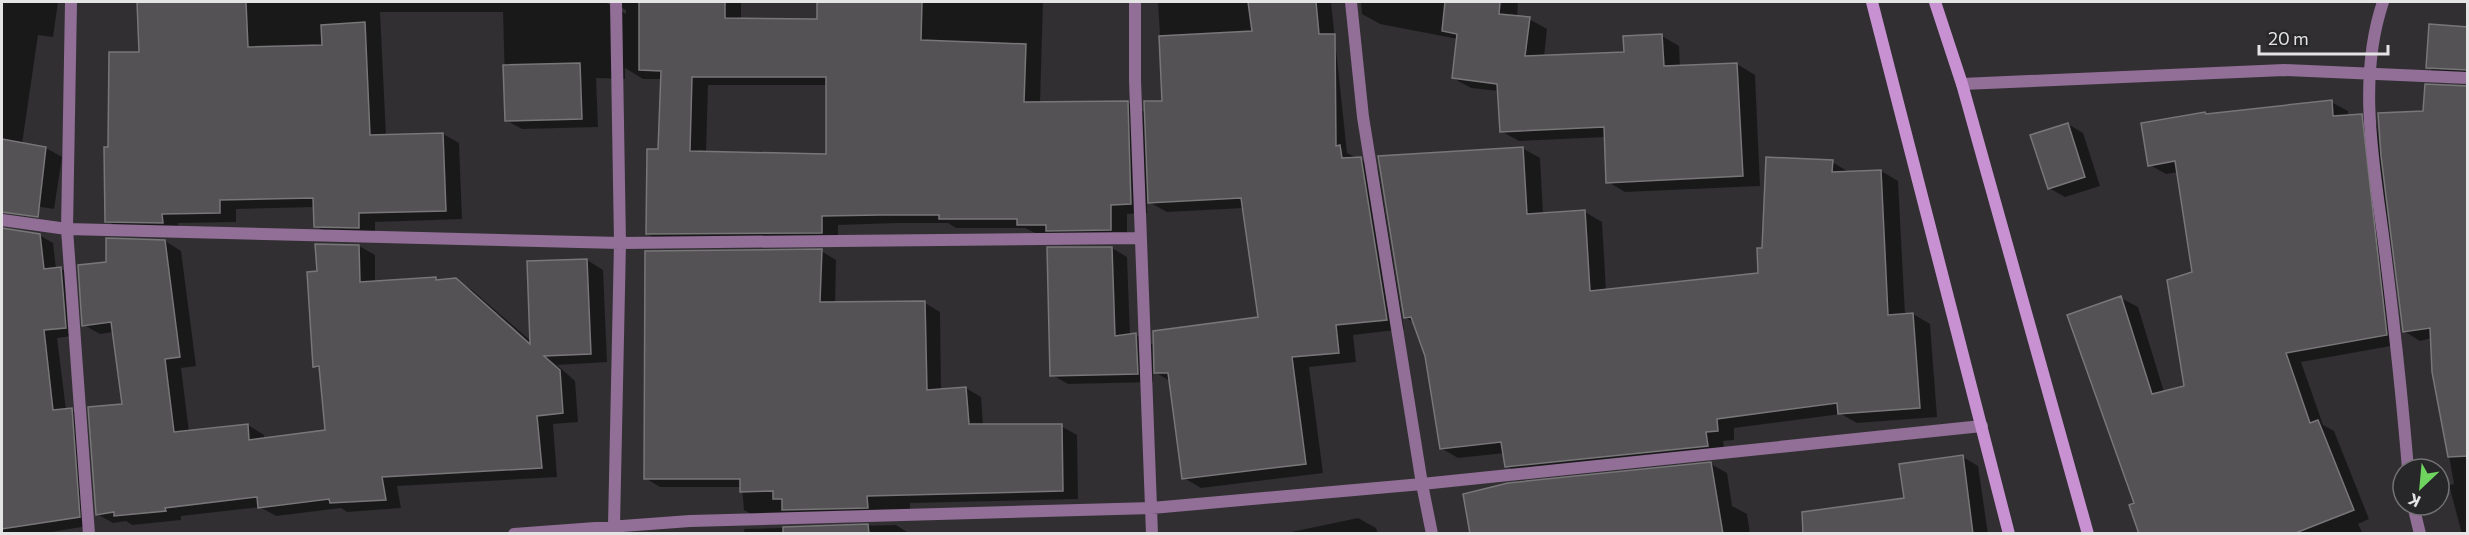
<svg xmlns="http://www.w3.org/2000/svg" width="2469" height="535" viewBox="0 0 2469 535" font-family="Commissioner,sans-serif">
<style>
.shadow{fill:#0007;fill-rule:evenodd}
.building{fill:#545255;stroke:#787678;stroke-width:1.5;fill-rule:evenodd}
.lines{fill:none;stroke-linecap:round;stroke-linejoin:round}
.minor{stroke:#916f97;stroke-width:12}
.secondary{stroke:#c892d2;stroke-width:12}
</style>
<rect width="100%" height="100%" fill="#312f32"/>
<!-- shadow -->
<path class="shadow" d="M2,2H58L53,37L38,35L22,144L46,148L62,157L54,209L2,201Z
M139,2H605L626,14V10L611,2H741V19L819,20V2H1043L1040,103L1127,102L1146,113L1164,102L1158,2H1331L1347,153L1378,168L1404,329L1353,335L1356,362L1309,367L1323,473L1201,488L1184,478L1170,381L1153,371V382L1068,384L1052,375L1112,248L1127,257L1130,336L1136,335L1155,346L1260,319L1244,208L1167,212L1147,201V213L1127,214V239L1035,233L1025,228H956L948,223H898L838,225V241L664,243L647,234L659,151L662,79H643L625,68V79L596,78L598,127L522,129L506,120L503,12H380L386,136L443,134L459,143L462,219L375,222V237L332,236L316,226L315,207L236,209V222L178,223L179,232L123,230L107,221L109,149L141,54ZM708,85H827L828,156L706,153Z
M1361,2H1518L1517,17L1529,19L1547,29L1544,57L1626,53L1662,36L1679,46L1680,67L1737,64L1755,75L1760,186L1625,192L1608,182L1606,137L1519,141L1501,131L1499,91L1471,88L1453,78L1458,39L1380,24L1362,14Z
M2468,28V77L2443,76L2427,67Z
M2468,88V534H2462L2449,485L2454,484L2434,372L2432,338L2420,341L2404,331L2424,113Z
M2331,102L2348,111V116H2361L2377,125L2402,344L2301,362L2323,425L2334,431L2369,519L2358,524L2363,534H2141L2136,504L2121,298L2138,307L2164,392L2186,387L2194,273L2178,172L2166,174L2150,165L2209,116Z
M2068,124L2083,133L2100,186L2065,197L2049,188Z
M1522,148L1540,158L1543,214L1585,212L1602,222L1606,291L1760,274L1763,249L1832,162L1849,172L1881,171L1898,181L1905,315L1913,314L1930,324L1937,417L1857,423L1841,414L1734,428V440L1723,441L1725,455L1524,476L1507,466L1505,453L1458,458L1441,448L1429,368L1414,323L1405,317Z
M8,231L39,235L53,243L56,269H61L75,277L79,335L57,338L66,410H71L85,418L93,525L40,534H2V232Z
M165,241L181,251L196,366L181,368L189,432L248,425L264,435V439L326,432L321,369L314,366L318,273L359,246L375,255V282L436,278L440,281L456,280L472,290L532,342L587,260L603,270L607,362L557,365L575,381L578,422L553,424L557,477L397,486L401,508L347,512L341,508L276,516L260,507L181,516V520L132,525L126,521L113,523L97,514L123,405L114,332L100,334L84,325L108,263Z
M821,251L836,260L835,304L925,303L940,312L941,390L966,388L981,397L983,426H1061L1077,435L1078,499L910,503V515L759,519L744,510L742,487H660L645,478Z
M1963,457L1978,466L1988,534H1835L1905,500Z
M1711,464L1727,473L1732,506L1747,514L1750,534H1472Z
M1358,518L1376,528L1378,534H1282Z
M896,525L910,534H745L744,529Z"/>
<!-- building -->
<path class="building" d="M137,2H246L248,47L322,45L321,25L365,22L370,135L443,133L446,211L359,213V228L314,227L313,198L220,200V213L162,214L163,223L105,222L104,147H108L109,52H139Z
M639,2H725V18L817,19V2H922L921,40L1026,44L1024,102L1128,101L1131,204L1111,205V230L1046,231V225H1017V219H939V215H880L822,216V233L646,234L647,149H658L661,71L639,70ZM692,77H826V154L690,151Z
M1248,2H1316L1319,34H1335L1336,146L1340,145L1342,158L1361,157L1387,320L1336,325L1339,353L1292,357L1306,464L1182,479L1168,373H1154L1153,331L1258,317L1241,198L1148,203L1144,101H1162L1159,36L1252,31Z
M1445,2H1500L1499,14L1530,17L1525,56L1624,52L1623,36L1662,34L1664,66L1737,63L1743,176L1606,183L1604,127L1500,132L1497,84L1452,78L1457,34L1442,31Z
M2429,24L2468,27V70L2426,68Z
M580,63L582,119L505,121L503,65Z
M2425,84L2468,86V456L2448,457L2432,372L2430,328L2403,332L2381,156L2378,113L2423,111Z
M2332,100L2333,116L2362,114L2387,335L2286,353L2310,423L2318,420L2354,510L2293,534H2139L2129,505L2134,503L2067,315L2121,296L2152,394L2184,386L2167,280L2192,272L2175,161L2148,166L2141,123L2205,112L2206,114Z
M2068,123L2085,177L2048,189L2030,135Z
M2,139L46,147L38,217L2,212Z
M1523,147L1527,214L1585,210L1590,291L1758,273L1757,248H1762L1766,157L1833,160L1832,172L1881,170L1888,315L1913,313L1920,408L1838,414L1837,403L1717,419L1718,431L1706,432L1708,446L1505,467L1501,442L1440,449L1425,356L1411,317L1404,318L1378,156Z
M2,228L40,234L44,269L61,267L66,328L44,330L53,410L72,408L80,517L2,529Z
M106,238L165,240L180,357L165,359L174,432L248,424L249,440L325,430L319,366L313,367L307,272L317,271L315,244L359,245L360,282L436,277V280L456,278L530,344L527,261L587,259L591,354L544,356L560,370L563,413L537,416L542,468L382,477L386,500L330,503L329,499L258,508L257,497L165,508L166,511L114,516V512L96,515L88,407L122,404L111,322L82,326L78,265L106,262Z
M1047,247H1112L1115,336L1136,333L1138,374L1050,376Z
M822,249L820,302L925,301L927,390L966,387L969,424H1062L1063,491L867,496L868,508L782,510V499H773V491L740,492V479H644L645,251Z
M1963,455L1973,534H1803L1802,512L1904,498L1899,464Z
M1711,462L1723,534H1470L1463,494L1508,483Z
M868,524L869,534H783V527Z"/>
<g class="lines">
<!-- minor -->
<path class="minor" d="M1135,2V80L1152,534
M2383,2C2356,82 2375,169 2385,251C2394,323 2402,396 2408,469
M1962,84L2284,70L2468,78
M2,220L67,229L71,2
M2413,505L2420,534
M614,526L620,243L616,2
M89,534L67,229L620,243L1141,238
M514,534L690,521L1152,508L1422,484L1363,117L1351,2
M1432,534L1422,484L1982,426"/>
<!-- secondary -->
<path class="secondary" d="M1872,2L2009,534
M1935,2L1962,84L2088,534"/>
</g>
<!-- border -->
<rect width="2469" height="535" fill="none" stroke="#e5e4e5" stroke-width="6"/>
<!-- north arrow -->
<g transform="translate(2421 487) rotate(206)"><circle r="28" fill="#272628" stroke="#737274" stroke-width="1.5"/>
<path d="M0-4.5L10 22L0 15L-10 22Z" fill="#6fd360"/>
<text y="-9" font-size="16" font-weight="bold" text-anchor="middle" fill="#e5e4e5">K</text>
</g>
<!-- scale -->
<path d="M2259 45v9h129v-9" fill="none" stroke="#e5e4e5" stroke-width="3"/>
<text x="2268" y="45" font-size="18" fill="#e5e4e5" stroke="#272628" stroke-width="4.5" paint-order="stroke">20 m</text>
</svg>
